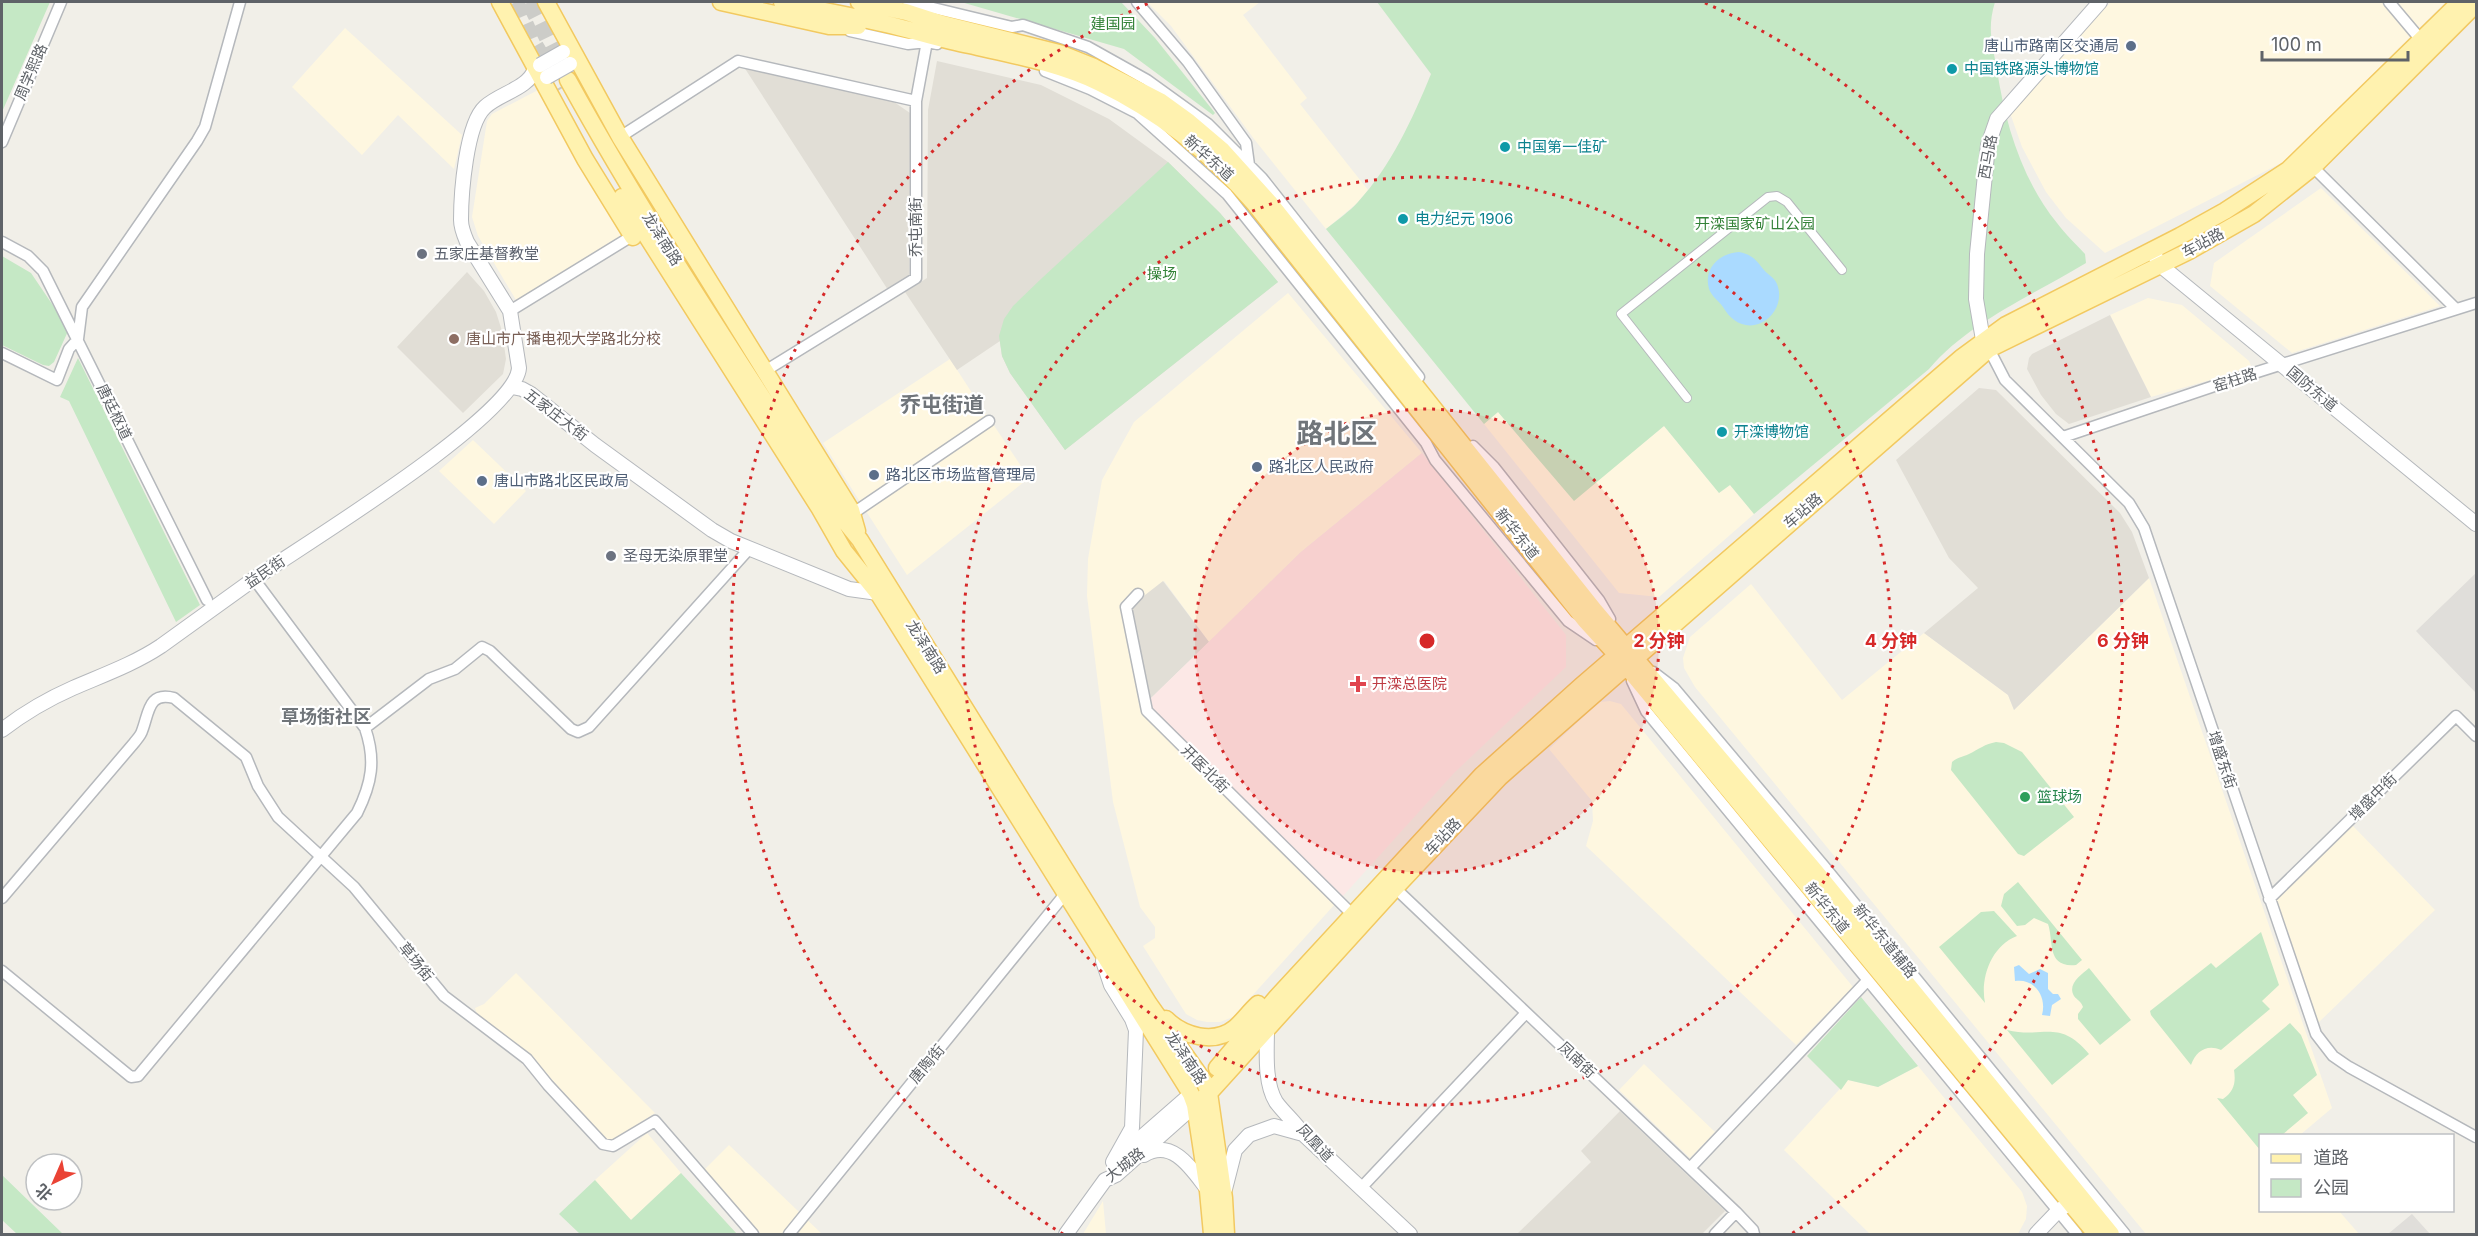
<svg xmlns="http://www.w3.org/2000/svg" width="2478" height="1236" viewBox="0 0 2478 1236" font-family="Inter,'Noto Sans SC',sans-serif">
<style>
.commercial{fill:#fef7e0}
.industrial{fill:#e0deda}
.education{fill:#e1ded6}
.medical{fill:#fce8e6}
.green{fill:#c5e8c5}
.water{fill:#aadaff}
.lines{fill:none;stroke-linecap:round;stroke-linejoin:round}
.primary-tunnel{stroke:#ccccc8;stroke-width:16;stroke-dasharray:16 8;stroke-linecap:butt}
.pedestrian-casing{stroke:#b5b8bc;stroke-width:10}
.minor-casing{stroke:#b5b8bc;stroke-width:13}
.tertiary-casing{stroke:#b5b8bc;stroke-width:16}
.primary-casing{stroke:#f2c960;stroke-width:19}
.pedestrian{stroke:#fff;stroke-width:8}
.minor{stroke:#fff;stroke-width:10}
.tertiary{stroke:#fff;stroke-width:14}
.primary{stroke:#fff2af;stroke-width:16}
.tertiary-bridge-casing{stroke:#b5b8bc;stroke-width:16;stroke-linecap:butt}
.tertiary-bridge{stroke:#fff;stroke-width:14}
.ring{fill:none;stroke:#d62828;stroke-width:3;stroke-dasharray:3 6}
.service-dot{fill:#5c6f8a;stroke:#fff;stroke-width:2}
.culture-dot{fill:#0f9aa8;stroke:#fff;stroke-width:2}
.worship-dot{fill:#6b7280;stroke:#fff;stroke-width:2}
.education-dot{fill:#8d6e63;stroke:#fff;stroke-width:2}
.health-dot{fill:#e0444e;stroke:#fff;stroke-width:2}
.leisure-dot{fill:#2e9e5b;stroke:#fff;stroke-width:2}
.labels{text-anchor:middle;stroke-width:4.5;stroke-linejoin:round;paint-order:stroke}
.park-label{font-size:15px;fill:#348238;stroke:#fff}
.service-label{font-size:15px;fill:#4e5e75;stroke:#fff;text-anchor:start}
.culture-label{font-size:15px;fill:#0d838f;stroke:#fff;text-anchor:start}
.street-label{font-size:15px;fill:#5f6368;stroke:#fff}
.worship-label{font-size:15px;fill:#5b616d;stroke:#fff;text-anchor:start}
.education-label{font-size:15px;fill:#785e54;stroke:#fff;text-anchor:start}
.health-label{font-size:15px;fill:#be3a42;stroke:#fff;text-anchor:start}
.leisure-label{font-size:15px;fill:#27864d;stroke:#fff;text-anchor:start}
.quarter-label{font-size:18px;font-weight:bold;fill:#70757a;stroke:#fff}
.district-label{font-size:21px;font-weight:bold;fill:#70757a;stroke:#fff}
.town-label{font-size:27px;font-weight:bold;fill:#70757a;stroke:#fff}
.centre{fill:#d62828;stroke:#fff;stroke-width:3}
.ring-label{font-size:18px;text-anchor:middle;font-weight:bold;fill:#d62828;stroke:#fff;stroke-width:4.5;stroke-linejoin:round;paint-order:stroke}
</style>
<rect width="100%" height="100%" fill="#f1efe8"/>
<!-- commercial -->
<path class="commercial" d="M1147,2H1260L1243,15L1307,98L1300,104L1368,190L1356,204L1326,229L1254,139L1171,26Z
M2111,2H2385L2413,34L2289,159L2105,253L2066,218L2046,192L2022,147L2009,110Z
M2392,2H2446L2416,31Z
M345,28L462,135L454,169L398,115L362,155L292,87Z
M538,90L622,237L516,300L478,236L472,217L487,121L492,114Z
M2321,188L2440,306L2292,353L2210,286L2214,263Z
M1288,293L1422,453L1301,552L1209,642L1164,581L1131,606L1129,597L1120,603L1143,714L1335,904L1233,1017L1220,1022H1207L1197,1020L1186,1014L1143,946L1155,938V927L1140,907L1113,802L1087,596L1088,559L1102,480L1134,422Z
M2148,298L2182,305L2249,361L2252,368L2151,397L2110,315Z
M950,359L989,419L862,505L823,443Z
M1498,412L1574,500L1664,426L1719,493L1730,485L1754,514L1659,597L1619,593L1484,424Z
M991,421L1029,478L907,575L864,508Z
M473,440L526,491L494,524L439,471Z
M2149,578L2332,1108L2300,1135L2260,1136V1210L2339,1211L2359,1234H2146L1695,687L1684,668L1683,658L1690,637L1751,584L1842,700L1924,633L2008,695L2014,710Z
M1610,701L1621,704L1853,987L1796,1045L1586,846L1593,821L1592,801L1549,749L1599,702Z
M2350,823L2435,910L2317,1024L2274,899Z
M516,973L655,1113L612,1141L604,1138L540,1066L477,1014L475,1008L484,1004Z
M1644,1064L1715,1132L1690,1158L1619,1090Z
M1918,1066L2022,1192L2027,1206L2026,1219L2018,1234H1870L1784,1150L1848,1080L1878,1087Z
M647,1133L681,1173L631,1220L595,1180Z
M729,1145L822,1234H761L704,1170Z
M1103,1201L1106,1234H1083Z"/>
<!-- industrial -->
<path class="industrial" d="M2476,573V693L2416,631Z
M2412,1214L2430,1234H2388Z"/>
<!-- education -->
<path class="education" d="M937,61L1041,85L1109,119L1168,162L1220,213L1278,282L1065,450L1010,373L1002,356L1000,341L957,370L905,292L927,278L928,110Z
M744,67L894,102L910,113L909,276L888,290Z
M467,272L484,291L496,312L502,331L506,359L503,374L463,413L397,347Z
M2110,315L2151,397L2069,424L2056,414L2041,395L2027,369L2029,358L2032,354Z
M1979,388L1996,390L2120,513L2132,532L2149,578L2014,710L2008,695L1924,633L1978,588L1949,558L1896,460Z
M1163,581L1209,642L1149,700L1131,606Z
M1620,1111L1725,1211L1702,1234H1517L1591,1162L1581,1151Z"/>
<!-- medical -->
<path class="medical" d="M1422,453L1566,635V667L1454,773L1343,896L1151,711L1149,700L1301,552Z"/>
<!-- green -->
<path class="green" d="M2,2H50L2,112Z
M961,2H1121L1155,38L1215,113L1213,115L1124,49Z
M1377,2H1995C1987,29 1992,42 1997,70C2005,123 2022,180 2057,223C2065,234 2076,244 2085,254L2086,263C2032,296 1970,321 1929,369L1754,514L1730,485L1719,493L1664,426L1574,501L1498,412L1484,424L1326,229C1337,220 1349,212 1358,202C1391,166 1413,118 1431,74Z
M1168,162L1220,213L1278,282L1065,450L1010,373L1002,356L999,336L1004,319L1013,306L1042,278Z
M2,256L31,273L69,329L54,362L49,366L43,365L2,345Z
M78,358L200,605L176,622L69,401L60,397Z
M1996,742L2004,743L2022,752L2074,817L2024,856L2018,854L1951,770L1952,762C1958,757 1963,757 1969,754C1979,749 1985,744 1996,742Z
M2018,882L2082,960L2076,965C2046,968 2054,941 2048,924L2034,918L2025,925L2017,926L2001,906L2004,894Z
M1994,911L2017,936C1991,946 1980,978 1985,1003L1939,947L1981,912Z
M2261,932L2279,985L2262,1001L2270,1009L2221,1050C2207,1044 2196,1051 2191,1065L2151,1015L2150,1011L2211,963L2216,968Z
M2089,968L2131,1020L2100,1045L2078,1019V1014L2083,1007C2081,1001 2077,1000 2074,996C2067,984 2081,975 2089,968Z
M1861,997L1918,1066L1878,1087L1848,1080L1841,1090L1807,1056Z
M2290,1023L2301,1035L2317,1075L2293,1095L2308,1113L2282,1135L2260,1136V1150L2217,1098L2223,1099C2234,1091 2236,1083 2234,1070Z
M2007,1030C2043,1039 2059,1018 2089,1054L2052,1085Z
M681,1173L737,1234H580L559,1214L595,1180L631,1220Z
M2,1175L63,1234H17L2,1220Z"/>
<!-- water -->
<path class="water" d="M1739,252C1753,255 1756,260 1764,270C1768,275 1774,277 1777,284C1783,299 1776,316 1761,323C1745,330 1731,321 1723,307C1719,301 1712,297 1709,289C1703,268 1720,253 1739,252Z
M2019,965L2029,974L2040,969L2048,973V989L2053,994H2058L2061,999L2052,1005L2050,1016L2042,1015C2047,997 2035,978 2015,981L2014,967Z"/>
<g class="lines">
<!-- primary-tunnel -->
<path class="primary-tunnel" d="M516,2L534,43L561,89
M529,2L562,68"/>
<!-- pedestrian casing -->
<g class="pedestrian-casing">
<path id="pedestrian" d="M1687,398L1621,314L1768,197L1777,196L1787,202L1842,270"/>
</g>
<!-- minor casing -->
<g class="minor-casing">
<path id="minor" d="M908,2L1012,27L1023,25L1088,47L1147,80L1208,124L1262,178L1419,377
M1137,2L1188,62L1246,143L1249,165
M2389,2L2421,40
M850,31L908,44L927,42L937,44
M1045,71L1090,89L1137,113L1227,194L1426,443L1435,460L1568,621L1596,640
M620,137L738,61L916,101
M2,142L61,2
M2313,167L2456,309
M2,242L28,256L43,271L207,600
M510,311L632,236
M1989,349L2005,380L2129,503L2144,528L2316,1034L2333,1056L2349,1067L2476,1137
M2,353L57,380L69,349L78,339L82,307L197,141L205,127L240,2
M765,371L916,278V101L928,36
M2063,437L2232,380L2476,303
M1473,446L1494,467L1599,600L1610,619
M852,514L989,421
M1138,594L1126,607L1147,711L1352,914
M1653,672L1674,688L1823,865L2125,1234
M1632,681L1646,711L2077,1234
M365,728L429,679L455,669L482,647L490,651L571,729L578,732L589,727L750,548
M1395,888L1736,1212L1753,1230L1754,1234
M2,898L134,743C137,739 141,735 142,731C149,713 148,691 174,698L246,757L258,786L278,817L354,887L444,996L527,1059L548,1085L603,1144L613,1146L655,1121L753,1234
M2269,899L2456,716L2476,736
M2,971L131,1077L138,1076L357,813C372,783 376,760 365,728L254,579
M1690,1168L1867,981
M1361,1188L1526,1013
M789,1234L1065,894
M1715,1234L1736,1212"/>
</g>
<!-- tertiary casing -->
<g class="tertiary-casing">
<path id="tertiary" d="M2152,250L2160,265L2476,524
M1989,349L1983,340L1976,299L1977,254L1988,145L1997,119L2100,2
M512,387L522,389L531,394L595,445L712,530L731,541L849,589L878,593
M2,730C24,713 48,699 73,688C103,675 134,664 161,646C192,624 223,601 254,579C300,547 516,416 519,368L510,311L467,242C464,235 461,228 461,220C461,194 466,124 485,107C500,93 528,89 535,69L540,65
M1103,961L1111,985L1132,1019L1136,1030L1132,1128L1113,1162
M1267,1028C1267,1051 1264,1082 1276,1102C1284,1113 1295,1122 1303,1134L1410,1234
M1144,1155C1173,1137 1193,1171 1208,1190
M1120,1156L1191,1094
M1225,1189L1235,1150L1249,1135L1274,1126L1303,1134
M1066,1234L1105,1180L1116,1175L1195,1105
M2036,1234L2058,1211L2077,1198"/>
</g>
<!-- primary casing -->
<g class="primary-casing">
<path id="primary" d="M500,2L585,159L633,237
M546,2L620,137L851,510L857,531
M721,2L829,26H858
M782,2C820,11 860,17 898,27C922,33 945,40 969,45C1013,55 1059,63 1100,83C1160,112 1211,153 1254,203L1585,620L1617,655L2096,1234
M859,2L906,12L943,24L1059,53L1094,67L1160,101L1189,122L1222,150L1269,202L1595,611L1815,871L2111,1234
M568,80C649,227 743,367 834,508L860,540L1149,1004L1205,1083L1209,1093L1224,1198L1226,1234
M622,197L820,509L844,551L878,593L1191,1094L1195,1105L1208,1191L1212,1234
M1166,1019C1183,1036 1214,1045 1235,1028C1243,1021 1250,1011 1258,1004
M1217,1068L1277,997L1482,775L1581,686L1961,358L2006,325L2180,236L2225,211L2288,170L2460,2
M1195,1105L1209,1093L1395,888L1500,777L1989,349L2189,251L2254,214L2313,167L2476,4"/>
</g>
<!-- pedestrian -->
<use href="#pedestrian" class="pedestrian"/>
<!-- minor -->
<use href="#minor" class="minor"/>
<!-- tertiary -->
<use href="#tertiary" class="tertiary"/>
<!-- primary -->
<use href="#primary" class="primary"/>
<!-- tertiary-bridge casing -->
<g class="tertiary-bridge-casing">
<path id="tertiary-bridge" d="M540,65L563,52
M547,77L570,64"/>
</g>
<!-- tertiary-bridge -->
<use href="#tertiary-bridge" class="tertiary-bridge"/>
</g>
<!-- distance rings -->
<circle cx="1427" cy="641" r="232" fill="#d62828" fill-opacity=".12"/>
<g class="ring">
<circle cx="1427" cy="641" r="232"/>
<circle cx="1427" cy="641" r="464"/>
<path d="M1063 1234A696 696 0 0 1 1149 3M1705 3A696 696 0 0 1 1791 1234"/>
</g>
<!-- markers -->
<g class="service-dot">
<circle cx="2131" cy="46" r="6"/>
<circle cx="1257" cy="467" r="6"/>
<circle cx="874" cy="475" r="6"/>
<circle cx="482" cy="481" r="6"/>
</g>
<g class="culture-dot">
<circle cx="1952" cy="69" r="6"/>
<circle cx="1505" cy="147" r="6"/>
<circle cx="1403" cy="219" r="6"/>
<circle cx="1722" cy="432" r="6"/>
</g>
<g class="worship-dot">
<circle cx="422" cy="254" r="6"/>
<circle cx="611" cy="556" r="6"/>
</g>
<circle class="education-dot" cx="454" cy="339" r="6"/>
<path class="health-dot" d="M1355 675h6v6h6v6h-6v6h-6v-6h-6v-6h6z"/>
<circle class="leisure-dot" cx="2025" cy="797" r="6"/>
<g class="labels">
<!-- park labels -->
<g class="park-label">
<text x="1113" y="29">建国园</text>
<text x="1755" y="229">开滦国家矿山公园</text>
<text x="1162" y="279">操场</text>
</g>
<!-- service labels -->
<g class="service-label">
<text x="2119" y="51" text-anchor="end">唐山市路南区交通局</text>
<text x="1269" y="472">路北区人民政府</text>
<text x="886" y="480">路北区市场监督管理局</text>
<text x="494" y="486">唐山市路北区民政局</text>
</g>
<!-- culture labels -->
<g class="culture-label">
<text x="1964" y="74">中国铁路源头博物馆</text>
<text x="1517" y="152">中国第一佳矿</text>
<text x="1415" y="224">电力纪元 1906</text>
<text x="1734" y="437">开滦博物馆</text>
</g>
<!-- street labels -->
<g class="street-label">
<text transform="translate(31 72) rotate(-67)" y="5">周学熙路</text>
<text transform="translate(1988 157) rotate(-80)" y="5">西马路</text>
<text transform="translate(1209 158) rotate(42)" y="5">新华东道</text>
<text transform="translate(916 227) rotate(-90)" y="5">乔屯南街</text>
<text transform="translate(662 239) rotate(58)" y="5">龙泽南路</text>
<text transform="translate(2203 243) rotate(-29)" y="5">车站路</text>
<text transform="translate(2235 380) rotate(-18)" y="5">窑柱路</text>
<text transform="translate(2312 389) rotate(40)" y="5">国防东道</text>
<text transform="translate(114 412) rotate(64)" y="5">唐廷枢道</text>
<text transform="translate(556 415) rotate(37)" y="5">五家庄大街</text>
<text transform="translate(1803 511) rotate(-41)" y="5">车站路</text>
<text transform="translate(1517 534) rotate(52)" y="5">新华东道</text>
<text transform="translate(265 572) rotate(-34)" y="5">益民街</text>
<text transform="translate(926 647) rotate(58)" y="5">龙泽南路</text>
<text transform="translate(2222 760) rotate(72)" y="5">增盛东街</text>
<text transform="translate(1205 769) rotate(45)" y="5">开医北街</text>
<text transform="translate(2373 797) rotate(-45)" y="5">增盛中街</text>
<text transform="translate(1443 837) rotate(-47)" y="5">车站路</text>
<text transform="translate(1827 908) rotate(51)" y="5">新华东道</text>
<text transform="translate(1885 941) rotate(51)" y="5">新华东道辅路</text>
<text transform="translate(416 962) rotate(51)" y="5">草场街</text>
<text transform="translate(1186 1058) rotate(56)" y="5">龙泽南路</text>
<text transform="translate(1577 1060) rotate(43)" y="5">凤南街</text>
<text transform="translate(927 1064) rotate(-50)" y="5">唐陶街</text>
<text transform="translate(1315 1143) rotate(47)" y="5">凤凰道</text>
<text transform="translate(1125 1165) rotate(-38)" y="5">大城路</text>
</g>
<!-- worship labels -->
<g class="worship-label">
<text x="434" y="259">五家庄基督教堂</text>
<text x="623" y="561">圣母无染原罪堂</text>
</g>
<!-- education labels -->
<g class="education-label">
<text x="466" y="344">唐山市广播电视大学路北分校</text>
</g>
<!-- health labels -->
<g class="health-label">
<text x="1372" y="689">开滦总医院</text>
</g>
<!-- leisure labels -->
<g class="leisure-label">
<text x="2037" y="802">篮球场</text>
</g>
<!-- quarter labels -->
<g class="quarter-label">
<text x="326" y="723">草场街社区</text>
</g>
<!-- district labels -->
<g class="district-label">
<text x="942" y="412">乔屯街道</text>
</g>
<!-- town labels -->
<g class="town-label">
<text x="1337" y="443">路北区</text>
</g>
</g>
<circle cx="1427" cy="641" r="9" class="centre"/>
<g class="ring-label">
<text x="1659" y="647">2 分钟</text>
<text x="1891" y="647">4 分钟</text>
<text x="2123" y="647">6 分钟</text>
</g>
<!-- border -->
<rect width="2478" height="1236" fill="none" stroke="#5f6368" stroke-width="6"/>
<!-- legend -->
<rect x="2259" y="1134" width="195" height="78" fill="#ffffff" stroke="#bfc1c3" stroke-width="1.5"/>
<rect x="2271" y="1154" width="30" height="9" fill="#fff2af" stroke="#bfc1c3" stroke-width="1.5"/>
<text x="2313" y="1164" font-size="18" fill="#5f6368">道路</text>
<rect x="2271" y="1179" width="30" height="18" fill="#c5e8c5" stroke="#bfc1c3" stroke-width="1.5"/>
<text x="2313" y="1194" font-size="18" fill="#5f6368">公园</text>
<!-- north arrow -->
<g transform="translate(54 1182) rotate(224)"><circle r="28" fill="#ffffff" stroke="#bfc1c3" stroke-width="1.5"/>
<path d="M0-4.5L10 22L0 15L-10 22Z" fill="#ea4335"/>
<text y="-9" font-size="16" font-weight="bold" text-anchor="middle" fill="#5f6368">北</text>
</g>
<!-- scale -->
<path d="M2262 51v9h146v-9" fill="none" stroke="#5f6368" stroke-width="3"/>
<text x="2271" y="51" font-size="18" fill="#5f6368" stroke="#ffffff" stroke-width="4.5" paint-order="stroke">100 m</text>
</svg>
